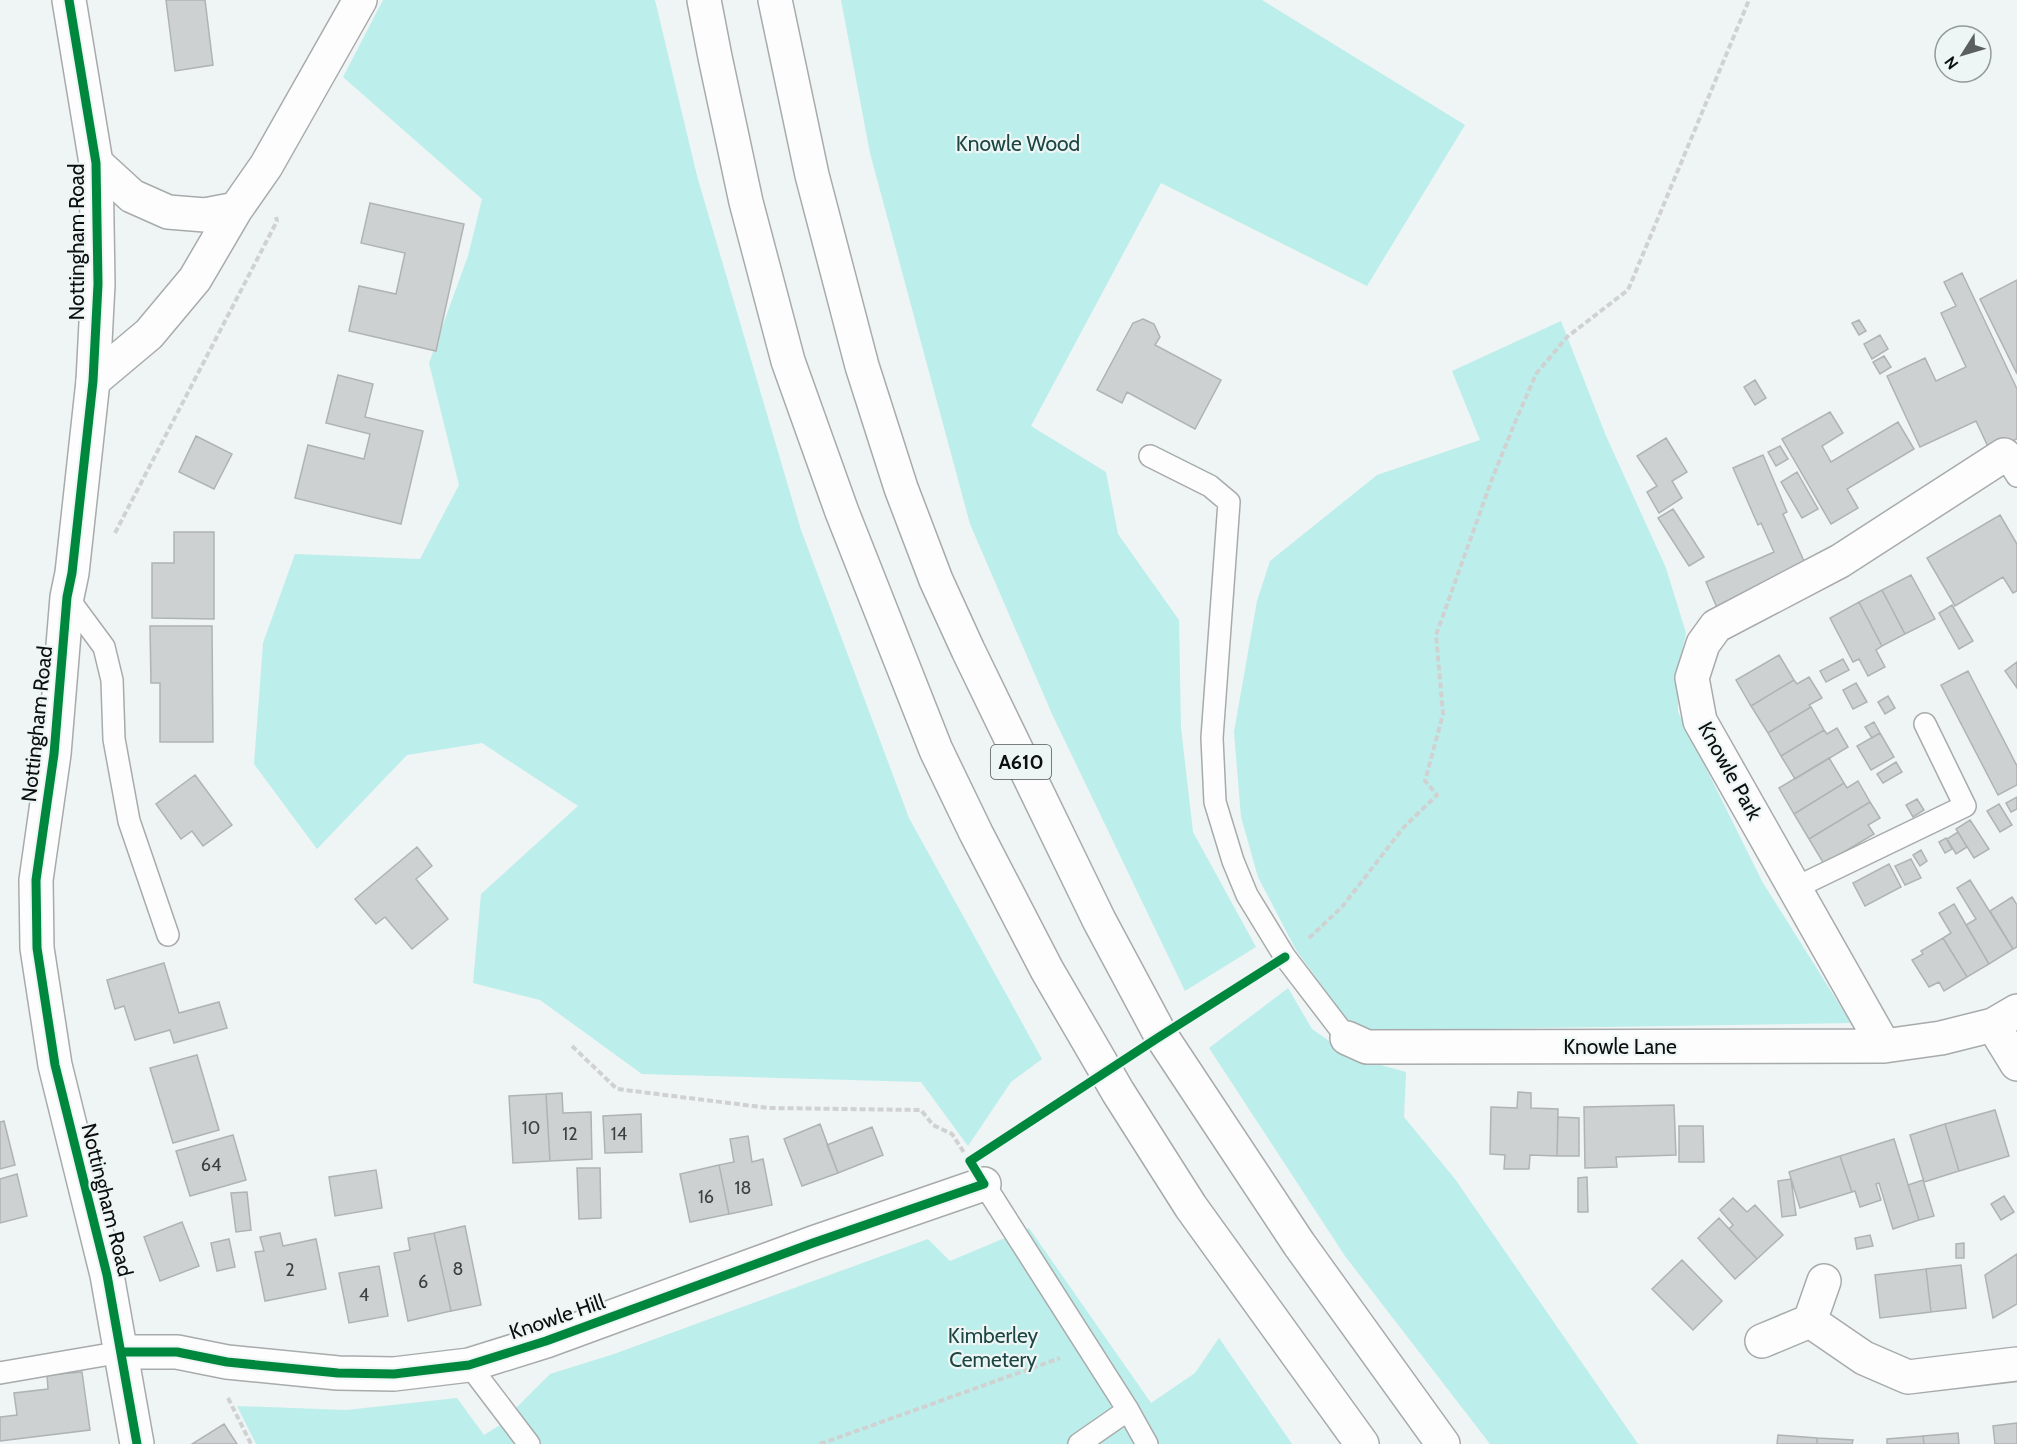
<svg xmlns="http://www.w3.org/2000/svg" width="2017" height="1444" viewBox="0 0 2017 1444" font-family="Cabin,sans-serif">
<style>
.green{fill:#bceeeb}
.building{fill:#cdd1d1;stroke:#afb3b3;stroke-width:1.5}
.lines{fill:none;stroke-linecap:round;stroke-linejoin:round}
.lane-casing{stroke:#a8abab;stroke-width:24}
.street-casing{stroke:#a8abab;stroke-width:36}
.secondary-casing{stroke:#a8abab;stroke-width:36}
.highway-casing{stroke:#a8abab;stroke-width:36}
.path{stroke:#d0d2d2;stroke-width:4;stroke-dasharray:6 3;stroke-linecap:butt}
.lane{stroke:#fdfdfd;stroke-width:21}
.street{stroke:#fdfdfd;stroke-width:33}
.secondary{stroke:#fdfdfd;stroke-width:33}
.highway{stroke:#fdfdfd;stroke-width:33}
.cycleway-casing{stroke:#edf6f5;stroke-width:13}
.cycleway{stroke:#00873e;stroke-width:9}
.labels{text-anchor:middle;stroke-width:4.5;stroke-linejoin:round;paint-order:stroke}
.number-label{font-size:18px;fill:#3c403f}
.shield{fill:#edf6f5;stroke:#505453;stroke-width:1.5}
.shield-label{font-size:20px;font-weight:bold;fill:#0c0f0e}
.park-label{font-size:21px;fill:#1c4643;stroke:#edf6f5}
.street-label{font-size:21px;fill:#0c0f0e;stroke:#edf6f5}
</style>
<rect width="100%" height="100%" fill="#eff4f4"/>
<!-- green -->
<path class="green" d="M383,0H655L697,176L801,530L909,818L1042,1059L1011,1082L968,1146L921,1082L642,1074L540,1000L473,983L481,894L578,806L482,743L407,755L317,849L254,764L263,643L295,554L420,559L459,485L429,363L468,256L482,199L343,77Z
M841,0H1262L1465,125L1367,286L1161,183L1031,426L1106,472L1118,534L1179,620L1181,728L1193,832L1256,947L1185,991L1052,714L970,524L870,153Z
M1561,321L1606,436L1666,568L1686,633L1678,668V712L1763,883L1851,1023L1359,1031L1343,1015L1296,950L1258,877L1241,817L1234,732L1257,601L1270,561L1377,475L1480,440L1452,371Z
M1288,988L1312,1029L1352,1057L1406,1072L1404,1117L1455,1179L1638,1444H1490L1345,1256L1209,1048Z
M1029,1228L1151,1403L1195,1373L1219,1338L1292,1444H256L237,1406L346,1410L457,1398L484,1435L511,1418V1413L550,1374L614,1354L928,1239L950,1261Z"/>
<!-- building -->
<path class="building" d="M166,0H205L213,65L175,71Z
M370,203L464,224L436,351L349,331L359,286L396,294L405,253L361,243Z
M1962,273L2017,389V439L1990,451L1976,421L1920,447L1887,376L1925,358L1936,381L1966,367L1941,313L1956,306L1944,282Z
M2017,280V374L1980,299Z
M1143,319L1154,324L1160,337L1155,345L1221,380L1195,429L1127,392L1122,403L1097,390L1133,323Z
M1859,320L1866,331L1859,335L1852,323Z
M1880,335L1888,349L1872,359L1864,344Z
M1884,356L1891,367L1880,374L1873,362Z
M338,375L373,384L365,417L423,431L401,524L295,498L308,445L364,459L370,434L326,423Z
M1755,380L1766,398L1755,405L1744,387Z
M1830,412L1843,433L1822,446L1831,462L1898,422L1914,449L1847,489L1858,508L1831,524L1782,439Z
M196,436L232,454L214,489L179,472Z
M1666,438L1687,472L1672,481L1682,498L1659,513L1647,492L1657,486L1637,456Z
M1780,446L1788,459L1776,466L1768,452Z
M1763,455L1787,512L1783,514L1808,570L1718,610L1706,582L1774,552L1761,523L1758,525L1733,468Z
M1797,472L1818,509L1802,518L1781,482Z
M1673,509L1704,557L1689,566L1658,518Z
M2000,515L2017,544V591L2013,593L2003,577L1955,606L1927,558Z
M174,532H214V619L152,618V563H174Z
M1911,575L1935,619L1905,634L1882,590Z
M1882,590L1905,634L1882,646L1859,602Z
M1859,602L1882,646L1876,650L1885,667L1868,676L1859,659L1853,662L1830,618Z
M1952,605L1973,641L1959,649L1939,613Z
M150,626H212L213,742H160V683H151Z
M1779,655L1794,680L1751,706L1736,680Z
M1843,659L1849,670L1826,682L1820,671Z
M2017,662V688L2005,671Z
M1968,671L2017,766V785L1998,795L1941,685Z
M1809,677L1822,698L1809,705L1811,707L1768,733L1751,706L1794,680L1797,684Z
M1856,683L1867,702L1853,709L1843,690Z
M1888,696L1895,708L1885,714L1878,702Z
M1811,707L1824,730L1781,756L1768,733Z
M1874,722L1880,733L1872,738L1865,727Z
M1837,728L1848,747L1795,779L1781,756L1824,730L1827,734Z
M1880,733L1894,757L1871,770L1857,746Z
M1829,758L1844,783L1794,814L1779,788Z
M1896,762L1902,772L1883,783L1877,774Z
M195,775L232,825L203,846L192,831L181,839L156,804Z
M1858,781L1870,802L1809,839L1794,814L1844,783L1847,788Z
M2017,797V809L2011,812L2006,803Z
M1917,799L1924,810L1913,817L1906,805Z
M1870,802L1880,818L1868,825L1874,834L1824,864L1809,839Z
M1999,804L2012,825L2000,832L1987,811Z
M1970,820L1989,849L1974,858L1956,829Z
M1958,832L1967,847L1956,854L1947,839Z
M1946,838L1952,849L1945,853L1939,842Z
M417,847L432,866L416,879L448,919L412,949L385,917L376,924L355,899Z
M1921,850L1927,861L1920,866L1913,855Z
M1911,859L1921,878L1905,885L1895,866Z
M1889,864L1901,887L1865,906L1853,883Z
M1970,880L2013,949L1989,964L1966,925L1976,919L1957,888Z
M2012,897L2017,905V947L2013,949L1990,911Z
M1954,904L1989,964L1967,977L1943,938L1951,933L1939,913Z
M1943,938L1967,977L1944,991L1939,982L1929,987L1912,960L1923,954L1921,951Z
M164,963L179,1013L219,1002L227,1028L174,1043L170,1030L135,1040L124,1006L115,1009L107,980Z
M197,1055L219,1130L173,1143L150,1068Z
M1518,1092L1531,1093V1108L1558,1109L1557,1156L1530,1155L1529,1169H1504L1505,1155L1490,1154L1491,1107L1517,1108Z
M562,1093L563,1113L591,1112L592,1159L550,1161L546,1094Z
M546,1094L550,1161L513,1163L509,1096Z
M1674,1105L1676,1155L1616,1157L1617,1167L1585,1168L1584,1107Z
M1995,1110L2009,1156L1959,1171L1945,1124Z
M641,1114L642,1152L605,1153L603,1116Z
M1558,1117L1579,1118V1156H1557Z
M4,1121L15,1165L0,1169V1122Z
M820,1124L838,1173L802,1186L784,1139Z
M1945,1124L1959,1171L1924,1182L1910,1135Z
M1679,1126H1703L1704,1162H1679Z
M872,1127L883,1155L838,1173L827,1145Z
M233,1135L246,1180L190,1196L176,1151Z
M748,1136L752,1162L763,1159L772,1205L729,1214L719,1165L734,1162L730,1139Z
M1894,1139L1919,1220L1893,1229L1879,1183L1876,1184L1881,1200L1860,1207L1855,1191L1852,1192L1840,1156Z
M1840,1156L1852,1192L1800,1208L1789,1172Z
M719,1165L729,1214L690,1222L680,1174Z
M577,1168H600L601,1218L579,1219Z
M376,1170L382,1208L335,1216L329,1177Z
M17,1174L27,1216L0,1223V1179Z
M1587,1177L1588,1212H1578V1178Z
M1791,1179L1796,1215L1782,1217L1778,1181Z
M1923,1180L1934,1216L1919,1220L1908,1185Z
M247,1192L251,1230L236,1232L231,1193Z
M2004,1196L2014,1212L2001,1220L1991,1204Z
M1733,1198L1747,1212L1755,1205L1783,1235L1757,1259L1729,1229L1733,1225L1720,1210Z
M1719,1218L1757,1259L1735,1279L1698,1238Z
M182,1222L199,1266L160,1281L144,1237Z
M465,1226L481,1305L451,1311L434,1233Z
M280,1233L283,1246L316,1239L326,1289L265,1301L255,1252L264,1251L260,1237Z
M434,1233L451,1311L408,1321L394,1253L410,1250L408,1238Z
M1870,1235L1873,1246L1857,1249L1855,1238Z
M229,1239L235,1267L217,1271L211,1243Z
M1964,1243V1258H1956V1244Z
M2017,1254V1304L1993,1318L1985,1275Z
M1682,1260L1722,1301L1693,1330L1652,1289Z
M1961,1265L1966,1308L1931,1312L1926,1269Z
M379,1266L388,1316L349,1323L339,1273Z
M1926,1269L1931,1312L1880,1318L1875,1275Z
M82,1372L90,1430L0,1441V1417L17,1415L14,1393L48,1389L47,1375Z
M2017,1423V1444H1995L1993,1426Z
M224,1424L237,1444H192Z
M1958,1433L1959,1444H1924L1923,1436Z
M1778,1435L1817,1438V1444H1777Z
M1923,1436L1924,1444H1887V1439Z
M1817,1438L1853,1440L1852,1444H1817Z"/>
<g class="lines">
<!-- lane casing -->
<g class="lane-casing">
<path id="lane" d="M2004,455L2017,476
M1150,456L1210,486L1229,502L1212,738L1215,802L1233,861L1247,895L1285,957L1347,1038
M67,597L104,647L112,680L114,739L129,821L168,935
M1795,888L1965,806L1925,724
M984,1184L1128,1410L1147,1444
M469,1365L529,1444
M0,1373L122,1352
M1079,1444L1128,1410"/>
</g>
<!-- street casing -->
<g class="street-casing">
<path id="street" d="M1993,1025L2017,1064
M1347,1038L1367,1047L1884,1046L1941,1038L1993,1025L2017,1011
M1884,1046L1700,721L1692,678L1703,644L1716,626L1840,561L2004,455
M1810,1321L1864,1358L1908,1377L2017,1364
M1762,1341L1810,1321L1824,1281
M122,1352H177L227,1362L338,1373L394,1374L469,1365L546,1341L813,1243L984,1184"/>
</g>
<!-- secondary casing -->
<g class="secondary-casing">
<path id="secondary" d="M69,0L96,163L98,284L93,381L72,573L67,597L54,754L36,880L37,948L55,1065L107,1275L137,1444"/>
</g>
<!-- highway casing -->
<g class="highway-casing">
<path id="highway" d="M704,0L715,57L746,202L788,361L842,512L936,750L976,833L1047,970L1118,1092L1191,1207L1362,1444
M775,0L812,175L862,366L901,488L936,580L968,650L1099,920L1160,1034L1299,1244L1443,1444
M96,163L132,196L168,212L205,215L236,209
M93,381L149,334L195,279L236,209L266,166L360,0"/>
</g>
<!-- path -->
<path class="path" d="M115,533L277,221L276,217
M1309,938L1342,907L1403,828L1437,795L1425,781L1443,714L1436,635L1492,479L1516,420L1536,374L1567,337L1628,290L1749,0
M572,1046L617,1089L769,1108L921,1110L933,1125L952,1134L965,1154
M228,1398L251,1444
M820,1444L1060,1358"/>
<!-- lane -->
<use href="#lane" class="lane"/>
<!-- street -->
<use href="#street" class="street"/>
<!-- secondary -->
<use href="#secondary" class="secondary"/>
<!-- highway -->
<use href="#highway" class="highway"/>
<!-- cycleway casing -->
<g class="cycleway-casing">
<path id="cycleway" d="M69,0L96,163L98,284L93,381L72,573L67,597L54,754L36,880L37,948L55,1065L107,1275L137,1444
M122,1352H177L227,1362L338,1373L394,1374L469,1365L546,1341L813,1243L984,1184L970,1161L1156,1039L1285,957"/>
</g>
<!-- cycleway -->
<use href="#cycleway" class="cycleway"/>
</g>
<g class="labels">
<!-- number labels -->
<g class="number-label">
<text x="531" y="1134">10</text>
<text x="570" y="1140">12</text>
<text x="619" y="1140">14</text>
<text x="211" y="1171">64</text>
<text x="743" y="1194">18</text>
<text x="706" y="1203">16</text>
<text x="458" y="1275">8</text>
<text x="290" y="1276">2</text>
<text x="423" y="1288">6</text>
<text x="364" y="1301">4</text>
</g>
<!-- shield labels -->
<rect class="shield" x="991" y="745" width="60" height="34" rx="4.5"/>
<g class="shield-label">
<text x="1021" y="769">A610</text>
</g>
<!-- park labels -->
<g class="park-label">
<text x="1018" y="151">Knowle Wood</text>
<text x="993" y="1343">Kimberley<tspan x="993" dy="24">Cemetery</tspan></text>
</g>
<!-- street labels -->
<g class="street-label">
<text transform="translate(77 242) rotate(-90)" y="7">Nottingham Road</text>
<text transform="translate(37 724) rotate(-84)" y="7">Nottingham Road</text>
<text transform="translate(1730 771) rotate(61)" y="7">Knowle Park</text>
<text x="1620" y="1054">Knowle Lane</text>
<text transform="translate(107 1200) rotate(76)" y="7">Nottingham Road</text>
<text transform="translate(557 1317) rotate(-19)" y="7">Knowle Hill</text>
</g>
</g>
<!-- north arrow -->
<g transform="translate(1963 54) rotate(233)"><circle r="28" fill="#edf6f5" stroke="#939a99" stroke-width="1.5"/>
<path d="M0-4.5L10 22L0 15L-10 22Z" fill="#5b5f5e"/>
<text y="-9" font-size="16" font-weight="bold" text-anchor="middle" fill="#0c0f0e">N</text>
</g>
</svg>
